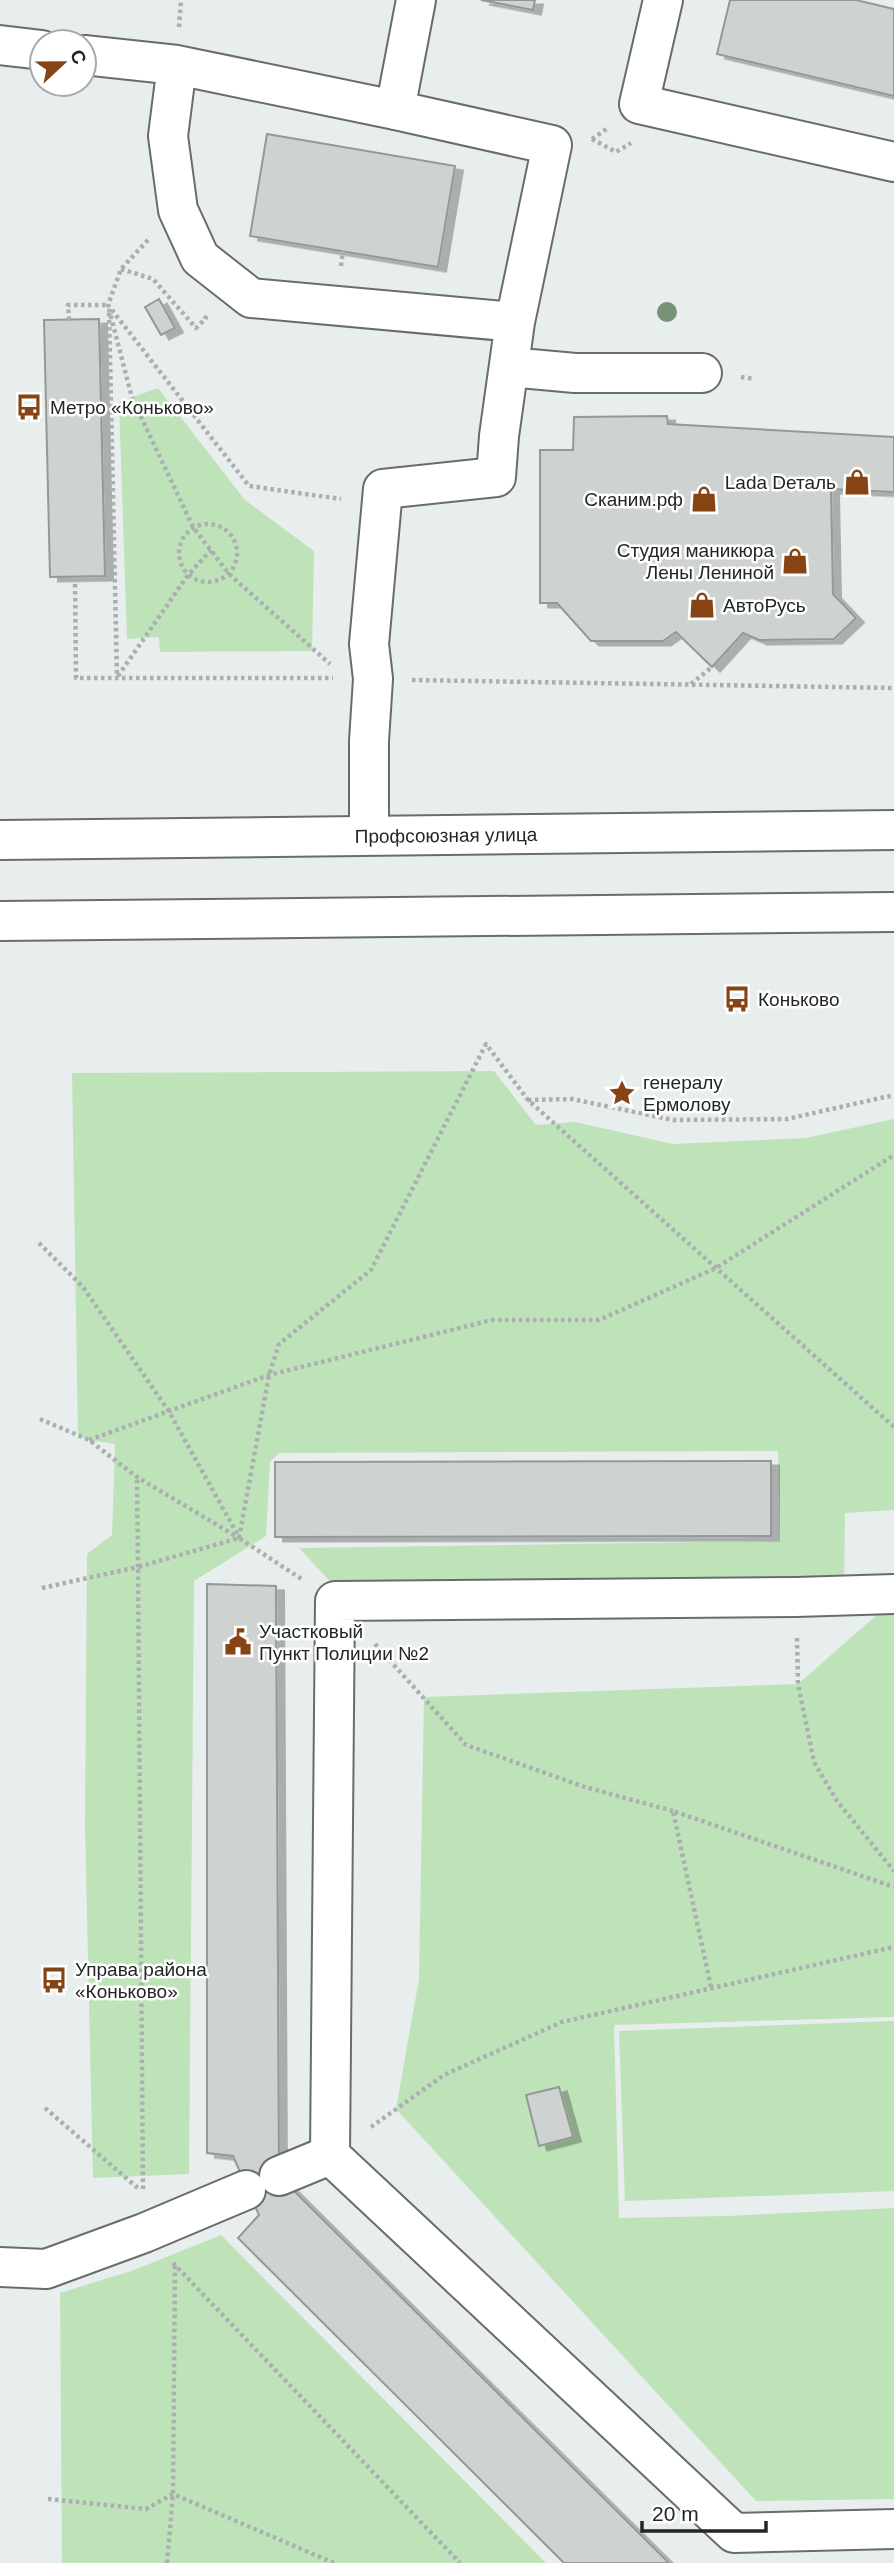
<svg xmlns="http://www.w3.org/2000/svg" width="894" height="2563" viewBox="0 0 894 2563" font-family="Helvetica,sans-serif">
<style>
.green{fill:#bfe3b9}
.building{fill:#ced3d1;stroke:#949897;stroke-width:2;filter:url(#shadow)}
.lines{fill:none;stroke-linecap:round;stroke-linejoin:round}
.minor-casing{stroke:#686c6d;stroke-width:42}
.major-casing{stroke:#686c6d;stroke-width:42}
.path{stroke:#abafb0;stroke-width:4.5;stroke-dasharray:3.5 3.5;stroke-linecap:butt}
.minor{stroke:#fff;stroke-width:38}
.major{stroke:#fff;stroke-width:38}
.tree{fill:#769475}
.labels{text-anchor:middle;stroke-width:5;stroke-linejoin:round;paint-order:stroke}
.poi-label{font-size:19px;fill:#242626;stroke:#fff;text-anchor:start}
.street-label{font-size:19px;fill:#242626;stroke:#fff}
</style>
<defs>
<filter id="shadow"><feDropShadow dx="8" dy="4.5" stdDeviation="0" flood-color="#0004"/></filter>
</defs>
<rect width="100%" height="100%" fill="#e8edee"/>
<!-- green -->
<path class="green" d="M158,388L245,500L314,551L312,651L160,652L159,637L127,639L119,402Z
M494,1071L536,1125L575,1122L673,1144L806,1138L894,1119V1510L845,1513L844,1586L338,1590L299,1548L780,1541L778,1451L279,1453L270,1462L266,1536L194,1581L189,2174L93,2178L85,1825L87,1554L112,1535L115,1444L89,1440L78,1436L72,1073Z
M894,1605V2017L614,2025L619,2218L727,2216L894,2208V2499L756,2501L396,2109L419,1979L424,1697L798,1684L887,1606Z
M894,2021V2191L625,2201L619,2031Z
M221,2235L546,2563H62L60,2293L134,2270Z"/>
<!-- building -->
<path class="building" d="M481,0H535L533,10Z
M730,0H856L894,9V96L717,54Z
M267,134L455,166L438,267L250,236Z
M159,299L175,328L161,335L145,307Z
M99,319L105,576L50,577L44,320Z
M667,416L668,424L894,437V492L831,489L833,594L856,618L834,639L759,640L743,633L712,667L676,632L663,641H591L557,603H540V450H573L574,417Z
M771,1461V1536L275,1537V1462Z
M207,1584L276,1586L279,2176L669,2563H564L238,2238L259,2215L233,2156L207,2153Z
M559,2087L573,2137L539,2146L526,2095Z"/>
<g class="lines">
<!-- minor casing -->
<g class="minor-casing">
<path id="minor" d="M663,0L639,104L894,162
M0,45L42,50
M84,55L177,65L395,110L552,145L515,322L251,298L200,258L178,210L168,136L177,65
M395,110L416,0
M509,367L575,373H702
M369,835V741L373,679L369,644L383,489L496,477L499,436L515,322
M330,2155L335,1601L796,1597L894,1594
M279,2176L330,2155L734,2533L894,2529
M0,2267L46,2269L144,2233L246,2190"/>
</g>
<!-- major casing -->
<g class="major-casing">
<g id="major">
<path id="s1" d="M0,840L894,830"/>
<path d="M0,921L894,912"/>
</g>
</g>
<!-- path -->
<path class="path" d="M179,27L181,0
M592,139L616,152L631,143
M592,139L608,128
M148,240L121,269L108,305L249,486L341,499
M341,266L343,251
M121,269L153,279L196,328L206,318L203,315
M109,309L132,398L193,527L229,574L330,664
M109,313L117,677
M69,320L68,305H108
M741,377L754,379
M179 553a29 29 0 1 1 58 0a29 29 0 1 1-58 0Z
M75,577L76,678H333
M118,676L188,575L211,550
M412,680L894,688
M691,684L712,667
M528,1100L572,1099L673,1120L787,1119L894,1095
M39,1243L83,1287L168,1410L239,1537
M40,1419L89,1440L137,1477L239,1538
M89,1440L269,1375L492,1320H599L716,1268L894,1155
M239,1538L269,1375L279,1344L371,1270L486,1044L528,1100L894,1427
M42,1588L138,1567L137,1478
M797,1638L798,1684L814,1762L837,1801L894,1871
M375,1644L466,1745L585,1787L673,1811
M711,1987L673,1811L894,1887
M45,2108L140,2190
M371,2127L444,2075L562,2022L894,1947
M143,2189L138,1567L239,1538L303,1580
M173,2263L460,2563
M48,2499L146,2509L173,2494L334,2563
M167,2563L173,2494L175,2266"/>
<!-- minor -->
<use href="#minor" class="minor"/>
<!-- major -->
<use href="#major" class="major"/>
</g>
<!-- trees -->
<circle class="tree" cx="667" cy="312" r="10"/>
<!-- icons -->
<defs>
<g id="bus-bare" transform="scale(2.1)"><path d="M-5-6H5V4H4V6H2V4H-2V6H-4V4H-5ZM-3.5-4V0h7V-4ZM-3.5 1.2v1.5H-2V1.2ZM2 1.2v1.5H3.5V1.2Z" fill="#864313" stroke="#fff" stroke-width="2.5" paint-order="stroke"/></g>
<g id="shop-bare" transform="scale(2.1)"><path d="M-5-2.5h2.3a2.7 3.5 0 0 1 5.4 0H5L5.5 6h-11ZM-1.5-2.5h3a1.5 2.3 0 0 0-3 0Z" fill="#864313" stroke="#fff" stroke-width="2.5" paint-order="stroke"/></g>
<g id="sight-bare" transform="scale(2.1)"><path d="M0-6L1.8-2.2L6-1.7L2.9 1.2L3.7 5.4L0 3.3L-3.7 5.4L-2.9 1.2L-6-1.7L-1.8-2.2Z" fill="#864313" stroke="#fff" stroke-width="2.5" paint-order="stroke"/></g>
<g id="civic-bare" transform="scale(2.1)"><path d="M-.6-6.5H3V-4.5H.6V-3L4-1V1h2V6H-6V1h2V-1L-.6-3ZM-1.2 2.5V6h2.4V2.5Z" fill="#864313" stroke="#fff" stroke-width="2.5" paint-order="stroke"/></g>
</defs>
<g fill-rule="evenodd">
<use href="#bus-bare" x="29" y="407"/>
<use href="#shop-bare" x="857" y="482"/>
<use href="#shop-bare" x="704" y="499"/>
<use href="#shop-bare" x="795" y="561"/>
<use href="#shop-bare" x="702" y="605"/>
<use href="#bus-bare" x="737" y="999"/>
<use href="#sight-bare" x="622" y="1093"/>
<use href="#civic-bare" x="238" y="1642"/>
<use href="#bus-bare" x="54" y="1980"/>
</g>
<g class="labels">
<!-- poi labels -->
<g class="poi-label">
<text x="50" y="414">Метро «Коньково»</text>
<text x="836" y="489" text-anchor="end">Lada Dеталь</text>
<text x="683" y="506" text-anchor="end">Сканим.рф</text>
<text x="774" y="557" text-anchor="end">Студия маникюра<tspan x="774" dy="22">Лены Лениной</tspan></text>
<text x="723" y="612">АвтоРусь</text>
<text x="758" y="1006">Коньково</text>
<text x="643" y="1089">генералу<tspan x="643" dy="22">Ермолову</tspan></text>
<text x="259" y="1638">Участковый<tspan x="259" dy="22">Пункт Полиции №2</tspan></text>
<text x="75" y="1976">Управа района<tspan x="75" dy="22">«Коньково»</tspan></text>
</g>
<!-- street labels -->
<g class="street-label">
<text dy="7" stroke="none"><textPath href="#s1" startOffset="446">Профсоюзная улица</textPath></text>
</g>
</g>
<!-- north arrow -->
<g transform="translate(63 63) rotate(68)"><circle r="33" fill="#ffffff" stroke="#a7a8a8" stroke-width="2"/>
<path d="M0-5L12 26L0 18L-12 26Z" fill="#864313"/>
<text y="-10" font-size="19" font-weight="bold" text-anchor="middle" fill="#242626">С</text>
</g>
<!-- scale -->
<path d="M642 2521v10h124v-10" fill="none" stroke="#242626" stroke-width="3.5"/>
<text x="652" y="2521" font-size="21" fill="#242626" stroke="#ffffff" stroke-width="5" paint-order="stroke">20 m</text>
</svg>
